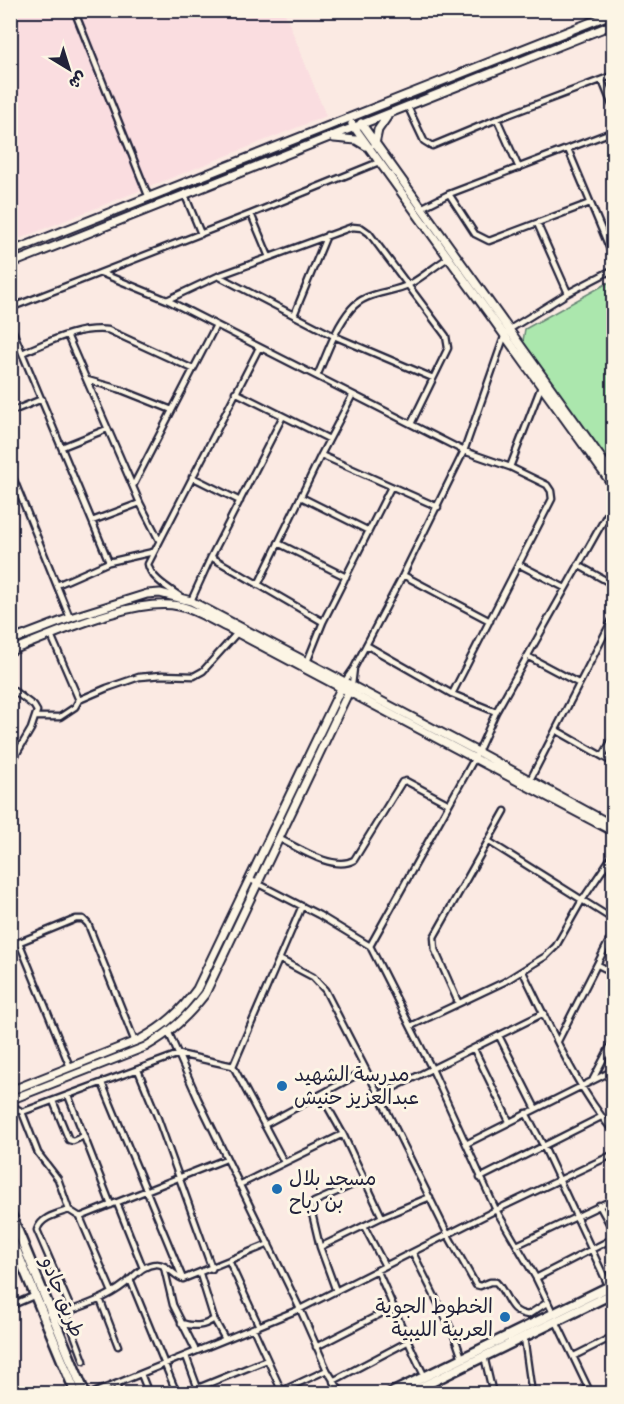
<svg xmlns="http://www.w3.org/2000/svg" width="624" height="1404" viewBox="0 0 624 1404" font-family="Itim,'Playpen Sans Arabic',sans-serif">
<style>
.built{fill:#fadde0}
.green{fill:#abe7ad;stroke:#668474;stroke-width:1.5}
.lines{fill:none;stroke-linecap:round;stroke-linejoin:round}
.street-casing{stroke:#22223b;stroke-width:9}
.secondary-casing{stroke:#22223b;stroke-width:11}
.highway-casing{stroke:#22223b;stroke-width:13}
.street{stroke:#fcf5e5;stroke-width:4.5}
.secondary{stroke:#fcf5e5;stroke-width:7}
.highway{stroke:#fcf5e5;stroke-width:8}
.poi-dot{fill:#1f6fb2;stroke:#fcf5e5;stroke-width:2}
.labels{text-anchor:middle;stroke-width:6;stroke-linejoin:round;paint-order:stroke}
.poi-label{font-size:20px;fill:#22223b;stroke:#fcf5e5;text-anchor:start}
.street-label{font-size:20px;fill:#22223b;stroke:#fcf5e5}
</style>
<rect width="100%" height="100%" fill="#fbeae3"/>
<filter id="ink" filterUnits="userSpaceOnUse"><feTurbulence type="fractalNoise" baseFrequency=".0167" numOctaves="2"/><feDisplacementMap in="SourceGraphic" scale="12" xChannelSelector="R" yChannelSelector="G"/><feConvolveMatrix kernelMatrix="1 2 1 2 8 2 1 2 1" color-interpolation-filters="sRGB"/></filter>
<g filter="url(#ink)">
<!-- built -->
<path class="built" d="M11,11H284L326,116L11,242Z"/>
<!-- green -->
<path class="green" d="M613,280V473L522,347L525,329Z"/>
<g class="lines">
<!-- street casing -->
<g class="street-casing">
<path id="street" d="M74,10L149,198
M602,80L614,110
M408,107L424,141L432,146L497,119L614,75
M497,119L519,168
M568,149L614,259
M449,194L475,234L489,241L590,203
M185,195L201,234
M421,208L449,194L614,131
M251,214L269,257
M537,223L568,293
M101,273L167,300
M218,276L352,227L362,228L369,233L446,336L448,348L411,424
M10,308L251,214L379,162
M294,315L327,235
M10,324L109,562
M67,335L140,503L159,540
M22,353C51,341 76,327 108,330L193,369
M317,376C327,354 335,328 351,309C366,291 390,294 410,284C423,277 435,266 448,258
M433,378L334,336L218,276L167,300L464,451L510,467L547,485L551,491L552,499L452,694
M87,380L119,389L172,410
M235,392L329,439
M10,412L42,399
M62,447L107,429
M321,455L438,507
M510,467L541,387
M10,470L70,618
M192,477L240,501
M133,486L216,325
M301,497L369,531
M92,521L140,503
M278,543L346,577
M211,557L323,622
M520,565L565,588
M578,565L614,585
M403,575L490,621
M57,585L109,562L153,552
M258,585L321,455L352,396
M181,597C170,589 150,578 148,564L259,348
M191,601L211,557L283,416
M51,635L79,700
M366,645L452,694L496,712
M529,657L578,683
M307,662L323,622L391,487
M345,681L354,668L403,575L464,451L504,337L510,329L568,293L614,269
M352,685L354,668
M10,688L34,706L37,711L31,729L14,758
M37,717H60L75,707L79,700L107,688L139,677L162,675L194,676L203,671L237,633
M556,730L614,763
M603,756L614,736
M529,782L614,616
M278,838C297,847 333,872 354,860L402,782L406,781L449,804
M488,841L614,920
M249,879L319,915L370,946L432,1069L496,1210L536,1278L553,1313
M19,942L70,1067
M10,946L76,919H83L88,924L135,1042
M370,946L478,752L496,712L614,502
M279,959L313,977L325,990L379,1095L448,1235L476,1285L480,1286L490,1282H496C509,1295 507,1312 528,1315L548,1302
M598,965L614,973
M523,972C549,1024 576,1088 614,1132
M458,1002L435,950L434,937L505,811
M411,1026L504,982L546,956L556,946L581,902L614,853
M168,1031L198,1099L300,1309L327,1370L342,1394
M499,1036L536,1109
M558,1041L614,931
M474,1049L509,1121
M233,1066L284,1162
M138,1070L157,1116L212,1269
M593,1079L614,1039
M102,1083L183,1279
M68,1095L111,1205
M321,1095L343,1134L382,1217
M379,1095L544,1013
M53,1101L69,1140L73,1141L84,1136
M10,1104L22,1112L38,1153L58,1179L69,1210
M22,1112L179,1054L233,1066L302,906
M526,1113L543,1145L609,1287
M264,1125L366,1070
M466,1144L614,1070
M480,1178L601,1117
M364,1180L314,1202L310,1205L320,1247L382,1217L430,1197
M239,1185L343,1134
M117,1203L143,1268
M599,1205L614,1232
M364,1226L385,1266
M517,1245L614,1199
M320,1247L336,1291
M413,1253L454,1335L462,1358
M229,1261L259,1326
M164,1267L173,1305L196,1351
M377,1270C394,1306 407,1342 425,1377
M200,1274L214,1319L225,1339
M536,1278L614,1238
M130,1279L177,1394
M112,1292L80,1217L226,1159
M100,1299L118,1346
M10,1306L36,1295
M72,1311L37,1230C41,1217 57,1214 69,1210L80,1217
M66,1313L84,1361
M53,1317C78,1308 105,1300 125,1284C135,1276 142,1265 156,1264C166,1263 174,1276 183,1279L269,1244
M556,1321L591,1394
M181,1323C194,1327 203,1327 214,1319
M253,1328L283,1394
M524,1337L532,1394
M316,1347L394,1307
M186,1356L200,1394
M484,1356L493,1394
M574,1356L614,1336
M141,1374L149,1394
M333,1381L407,1342
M116,1384L119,1394
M198,1388L267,1360
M91,1394L300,1309L496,1210L614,1154
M275,1394L327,1370"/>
</g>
<!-- secondary casing -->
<g class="secondary-casing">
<path id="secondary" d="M361,123L614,476
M352,124L614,487
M334,138L356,140L366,146
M375,144L378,130L387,117
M10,252L614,13
M10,264L614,24
M10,641L70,618L147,594L160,593L191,601L478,752L614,826
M10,651C55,634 133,597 179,606C195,609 211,620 226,627L614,832
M10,1091L141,1039C166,1025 180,1012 197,989L342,686
M10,1100L145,1047C171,1032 186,1018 205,994L349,691"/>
</g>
<!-- highway casing -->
<g class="highway-casing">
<path id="highway" d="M10,1212L85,1394
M10,1235L76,1394
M389,1394L614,1284
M407,1394L614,1293"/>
</g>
<!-- street -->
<use href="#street" class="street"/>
<!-- secondary -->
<use href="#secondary" class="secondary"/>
<!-- highway -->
<use href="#highway" class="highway"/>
</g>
</g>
<!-- markers -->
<g class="poi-dot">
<circle cx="282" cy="1086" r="6"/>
<circle cx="277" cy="1189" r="6"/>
<circle cx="505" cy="1317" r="6"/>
</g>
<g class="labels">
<!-- poi labels -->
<g class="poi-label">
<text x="294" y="1081">مدرسة الشهيد<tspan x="294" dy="23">عبدالعزيز حنيش</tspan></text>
<text x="289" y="1185">مسجد بلال<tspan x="289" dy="23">بن رباح</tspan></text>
<text x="493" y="1313" text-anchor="end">الخطوط الجوية<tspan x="493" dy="23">العربية الليبية</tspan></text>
</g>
<!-- street labels -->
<g class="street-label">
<text transform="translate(63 1297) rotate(68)" y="7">طريق جادو</text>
</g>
</g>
<!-- margin -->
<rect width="624" height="1404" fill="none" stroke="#fcf5e5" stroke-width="36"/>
<rect x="18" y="18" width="588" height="1368" fill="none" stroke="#22223b" stroke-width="2" filter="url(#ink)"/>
<!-- north arrow -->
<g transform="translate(69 69) rotate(142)" stroke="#fcf5e5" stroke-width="4.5" paint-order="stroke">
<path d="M0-4.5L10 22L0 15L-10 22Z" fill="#22223b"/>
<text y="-9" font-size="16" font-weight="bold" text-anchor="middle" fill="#22223b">ش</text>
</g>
</svg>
